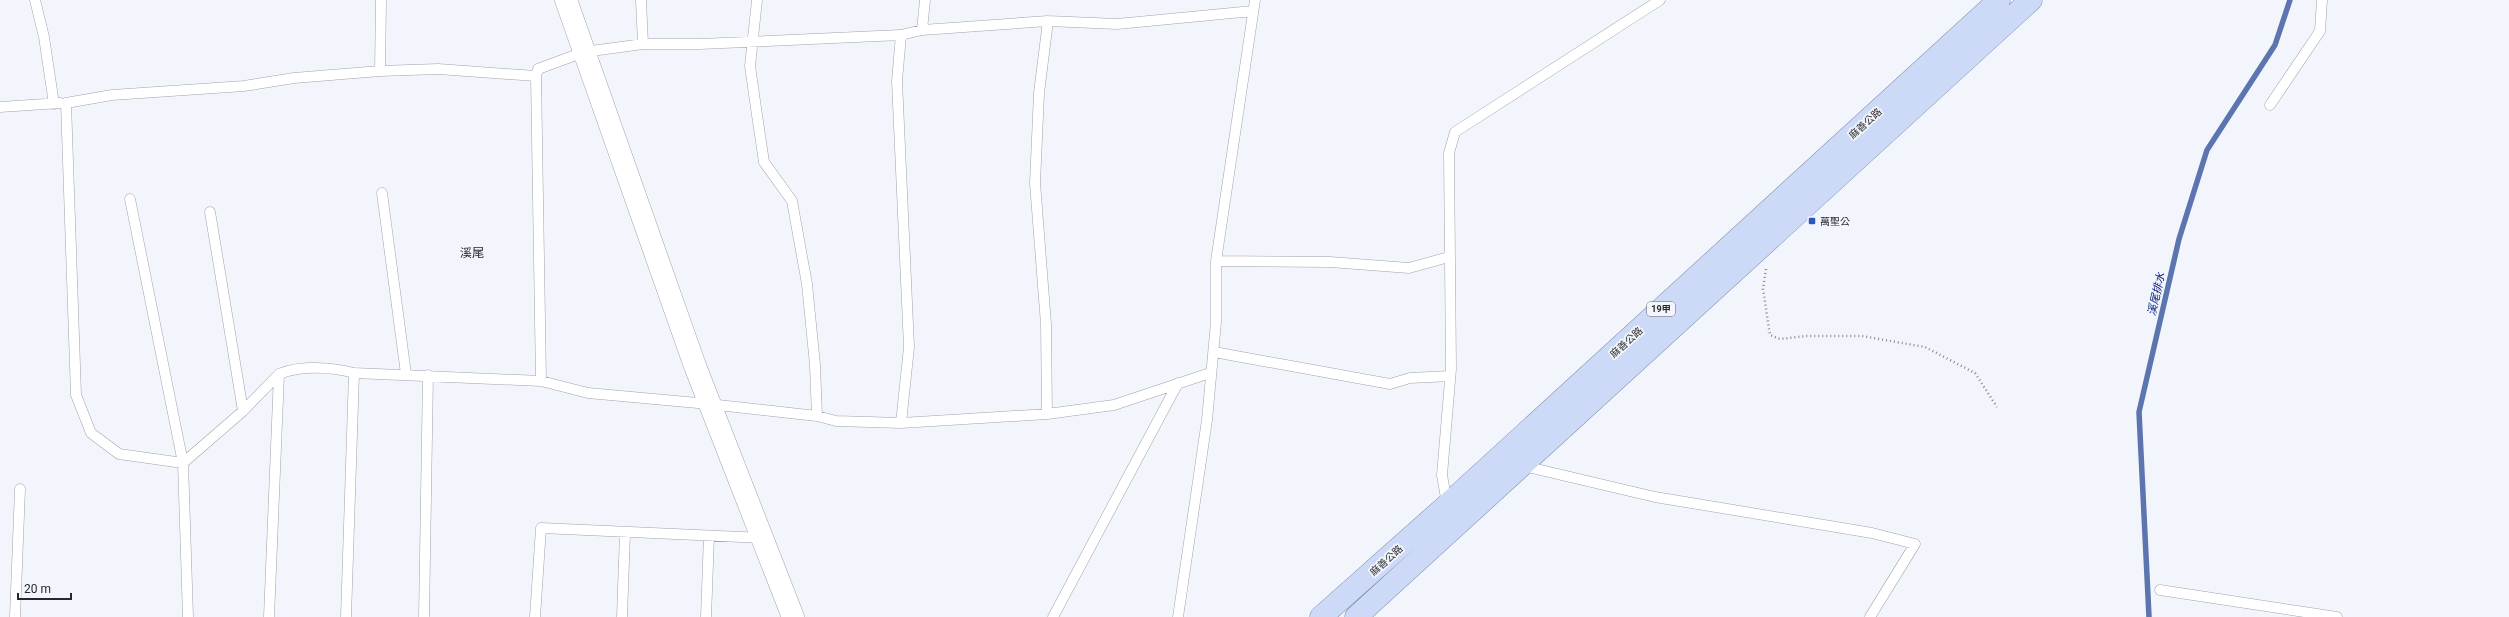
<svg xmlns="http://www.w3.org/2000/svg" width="2509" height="617" viewBox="0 0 2509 617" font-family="Roboto,'Noto Sans TC',sans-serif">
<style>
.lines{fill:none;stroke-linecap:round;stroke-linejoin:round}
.stream{stroke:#5c75af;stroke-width:5.5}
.service-casing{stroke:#a0a3a9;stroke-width:11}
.tertiary-casing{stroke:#a0a3a9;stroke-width:23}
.primary-casing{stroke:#7d8cab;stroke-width:23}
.path{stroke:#87898d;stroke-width:2.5;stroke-dasharray:1 3;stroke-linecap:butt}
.service{stroke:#fff;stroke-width:10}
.tertiary{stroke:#fff;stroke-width:22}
.primary{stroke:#cddaf7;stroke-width:22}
.poi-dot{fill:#2d55c4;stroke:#f2f6fc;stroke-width:1.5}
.labels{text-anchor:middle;stroke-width:3.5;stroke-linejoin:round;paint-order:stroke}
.shield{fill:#f2f6fc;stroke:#646669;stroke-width:1}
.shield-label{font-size:9px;font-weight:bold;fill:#27282a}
.street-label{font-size:10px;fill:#27282a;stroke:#f2f6fc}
.poi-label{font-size:10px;fill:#27282a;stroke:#f2f6fc;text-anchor:start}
.water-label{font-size:11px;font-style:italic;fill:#061a78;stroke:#f2f6fc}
.quarter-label{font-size:12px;fill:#27282a;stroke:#f2f6fc}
</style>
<rect width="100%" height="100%" fill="#f2f6fc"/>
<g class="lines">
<!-- stream -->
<path class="stream" d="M2149,617L2139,412L2179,239L2207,150L2275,45L2290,0"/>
<!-- service casing -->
<g class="service-casing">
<path id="service" d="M35,0L44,37L54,104
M641,0L643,44
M757,0L750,66L757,115L764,162L792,201L807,284L815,365L817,416
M922,30L925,0
M901,35L897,81L909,347L901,423
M380,71L381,0
M536,76L541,381
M2270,105L2320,31L2322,0
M0,107L60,103
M382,193L406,374
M130,199L183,463L188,617
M210,212L243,411
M1216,261L1330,262L1409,268L1449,257
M1214,352L1390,384L1410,378L1450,376
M1210,373L1114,405L1047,414L901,423L836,421L817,416L709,404L588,393L541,381L354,373C331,367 302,365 279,374L243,411L183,463L119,454L91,433L76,395L66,103L112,95L244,86L294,78L380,71L438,69L536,76L538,69L584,52L643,44H700L901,35L922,30L1048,21L1117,24L1253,11
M1047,414L1046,324L1035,183L1039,93L1048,21
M1524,466L1655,497L1872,533L1915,544L1870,617
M1447,504L1442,475L1451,369L1449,153L1455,132L1660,0
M2160,590L2337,617
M15,617L20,489
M269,617L279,374
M346,617L354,373
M424,617L428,375
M535,617L541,528L764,538
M622,617L625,533
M706,617L709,536
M1053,617L1178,383
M1178,617L1207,420L1216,322V261L1255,0"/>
</g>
<!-- tertiary casing -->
<g class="tertiary-casing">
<path id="tertiary" d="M566,0L695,366L793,617"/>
</g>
<!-- primary casing -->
<g class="primary-casing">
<path id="primary" d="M1321,617L1447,505L1999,0
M1356,617L2031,0"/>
</g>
<!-- path -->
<path class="path" d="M1766,269L1763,289L1770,335L1780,339L1806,336H1862L1925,347L1975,373L1997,407"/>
<!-- service -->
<use href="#service" class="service"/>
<!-- tertiary -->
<use href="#tertiary" class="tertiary"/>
<!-- primary -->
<use href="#primary" class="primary"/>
</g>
<!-- markers -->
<rect class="poi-dot" x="1808" y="217" width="8" height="8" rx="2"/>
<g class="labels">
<!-- shield labels -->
<rect class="shield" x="1647" y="302" width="28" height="14" rx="3"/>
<g class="shield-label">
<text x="1661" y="312">19甲</text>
</g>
<!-- street labels -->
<g class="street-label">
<text transform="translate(1865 123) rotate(-42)" y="4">麻善公路</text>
<text transform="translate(1626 342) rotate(-42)" y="4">麻善公路</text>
<text transform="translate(1386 560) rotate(-42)" y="4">麻善公路</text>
</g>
<!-- poi labels -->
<g class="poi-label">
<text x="1820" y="225">萬聖公</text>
</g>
<!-- water labels -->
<g class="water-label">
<text transform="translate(2156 294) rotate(-77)" y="4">溪尾排水</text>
</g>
<!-- quarter labels -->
<g class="quarter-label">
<text x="472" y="257">溪尾</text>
</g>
</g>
<!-- scale -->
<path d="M18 593v6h53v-6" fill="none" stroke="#27282a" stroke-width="2"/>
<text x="24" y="593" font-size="12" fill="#27282a" stroke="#f2f6fc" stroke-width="3" paint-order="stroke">20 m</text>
</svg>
